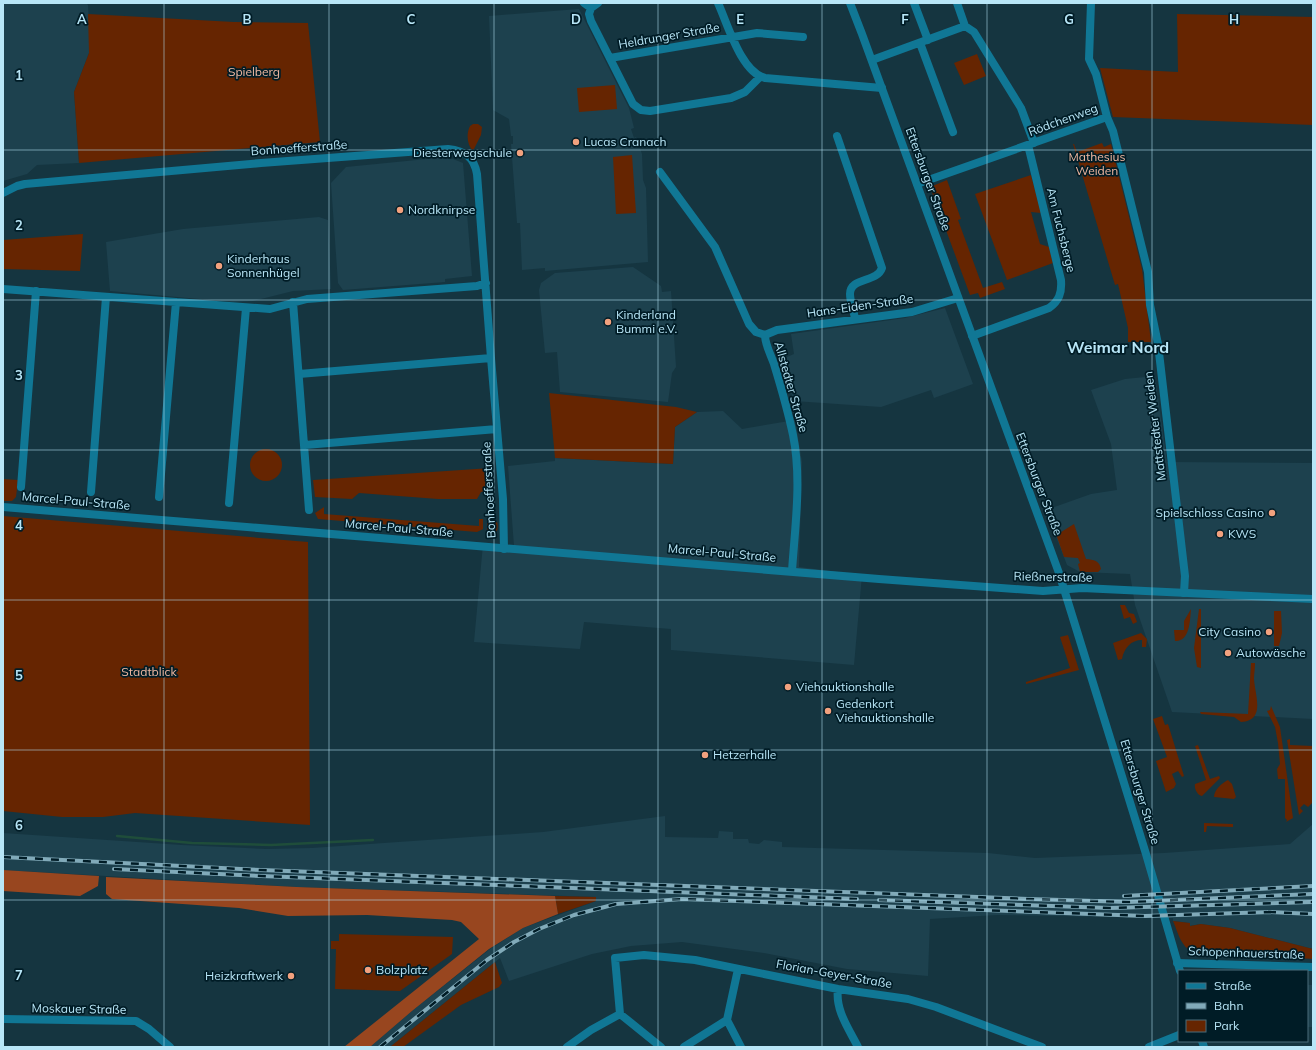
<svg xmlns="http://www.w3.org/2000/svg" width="1316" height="1050" viewBox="0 0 1316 1050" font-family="Mulish,sans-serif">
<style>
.built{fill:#1d414e}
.green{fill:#662501}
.forest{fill:#98461f}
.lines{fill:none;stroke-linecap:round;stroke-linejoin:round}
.stream{stroke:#1f4d3a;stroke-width:2.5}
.minor{stroke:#107795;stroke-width:8}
.tertiary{stroke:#107795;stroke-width:8}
.rail-casing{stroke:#81aab9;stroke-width:4}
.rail{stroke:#001c26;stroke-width:2.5;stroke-dasharray:8;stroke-linecap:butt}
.grid{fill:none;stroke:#b8e6f7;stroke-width:1;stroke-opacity:0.55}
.poi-dot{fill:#f2a17e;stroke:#001c26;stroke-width:1.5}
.labels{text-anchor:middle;stroke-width:3.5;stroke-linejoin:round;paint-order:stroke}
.street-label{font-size:12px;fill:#b8e6f7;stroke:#001c26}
.park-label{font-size:12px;fill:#f0b8a1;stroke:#001c26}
.poi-label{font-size:12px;fill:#b8e6f7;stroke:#001c26;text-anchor:start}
.district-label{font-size:16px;font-weight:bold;fill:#b8e6f7;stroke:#001c26}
.grid-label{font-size:13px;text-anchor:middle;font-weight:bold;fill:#b8e6f7;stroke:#001c26;stroke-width:3.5;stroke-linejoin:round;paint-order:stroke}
</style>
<rect width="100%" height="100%" fill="#153540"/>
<!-- built -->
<path class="built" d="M3,3H86L88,5L89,25V53L74,92L79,163L37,165L27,174L3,181Z
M579,9L629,108L634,128L631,129L634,138L636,137L642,154L643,180L646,188L648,262L545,271V268L522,270L520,223H517L511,144H513V136H511L509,119L493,110L489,16Z
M437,158L453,159L463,163L472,276L445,279V282L343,290L338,283L331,183L346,167Z
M319,217L328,220L331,289L293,291L253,301L233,302L110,291L106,242L183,229Z
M633,267L661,286L662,292L671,291L676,367L672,373L668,402L560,392L557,352L545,353L539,290L541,283L555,273Z
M945,308L973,384L934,398L931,390L881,407L794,401L780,360L794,354L791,334L905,318Z
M1155,376L1167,462L1313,463V719L1172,712L1135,605L1130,574L1080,572L1067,565L1046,510L1091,494L1117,490L1111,444L1091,390L1125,379Z
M723,411L742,429L795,420L802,462L799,567L862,575L854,665L671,650V629L584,622L580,649L474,642L483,544L514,546L508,466L555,461V458L673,464L675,427L697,412Z
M665,816V837L718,838L719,831L733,832V839H748L749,843L759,844L764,840L782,842V847L988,853L1035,858L1164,853L1290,844L1313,824V949L1230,928L1201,924L1189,926V923L1173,921V918L997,915L930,919L928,976L847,969L764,953L682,942L631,946L592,954L509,981L500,958L390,1047H370L412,1011L490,949L523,928L596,901V897L297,887L3,870V833L182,845L267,849L312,848L543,832Z
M1307,985H1313V1027H1307Z"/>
<!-- green -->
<path class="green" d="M88,14L234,22L308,23L320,142L79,163L74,92L89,53Z
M1177,14L1313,17V125L1113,117L1100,68L1178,72Z
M977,54L986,76L964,85L954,63Z
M615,85L617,109L579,112L577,88Z
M473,124H478L482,127L481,135L473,151C467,145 466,134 470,126Z
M1102,143L1104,147L1111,144L1142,269L1151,342H1128V328L1118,284L1115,285L1073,144H1074L1077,152Z
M632,155L636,213L616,214L613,157Z
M1031,175L1041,213L1031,212L1040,244L1049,247L1053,263L1007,280L975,194Z
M947,180L961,219L958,220L983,288L1002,282L1005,289L980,298L978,293L970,295L930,187Z
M83,234L80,271L3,269V240Z
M549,393L676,407L697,412L675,427L673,464L555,458Z
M250 465a16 16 0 1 1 32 0a16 16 0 1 1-32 0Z
M491,468L490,490L481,492L477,499H438L359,493L352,499L315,497L313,480Z
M3,479L18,480L16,497L12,501H3Z
M324,507V514L479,526V519H483V529L477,532L318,519L315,513Z
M3,516L308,542L310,825L135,813L103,817H62L3,811Z
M489,520L497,522C500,530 494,536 487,539V523Z
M1074,524L1086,559C1094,560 1099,560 1101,569L1098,572H1080L1078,564L1080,563L1078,558L1064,557L1057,537L1058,534Z
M1120,605H1125L1129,613L1134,614L1137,622L1133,624L1130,617L1124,619Z
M1191,609C1190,620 1190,642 1175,641L1174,630H1184V621Z
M1199,609H1201V668L1197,667L1194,648Z
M1274,611H1281L1282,633L1279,646H1274Z
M1141,633L1147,639L1146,647H1142V640C1131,640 1124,648 1122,659L1118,660L1113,643Z
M1068,635L1079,670L1026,684V682L1070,668L1060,637Z
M1251,663H1255C1255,669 1254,674 1254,679C1255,695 1266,721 1241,722L1234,717L1201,714L1200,712L1248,714Z
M1271,706L1280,727L1293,818L1286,822L1287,820L1285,818V779H1278L1277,769L1280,764L1278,743L1275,727L1267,711L1270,710Z
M1162,716L1165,725L1168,724L1184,776L1182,777L1178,771L1172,774L1176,784L1174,788L1166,792L1156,761L1167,757L1153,719Z
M1290,739V745L1313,746V802L1308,807L1304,804L1300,808L1303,811L1299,815L1287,740Z
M1198,745L1210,779L1219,776L1220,778L1202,796C1197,795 1194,788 1195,784L1206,780L1195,746Z
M1228,780L1232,784L1236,797L1234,799L1214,797C1214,790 1222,783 1228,780Z
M1204,823L1233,824V827L1207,826L1206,832H1204Z
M555,896L596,897V901L558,914Z
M1173,921L1190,923V926L1201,924L1230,928L1313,949V959C1292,958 1200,958 1188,949C1180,943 1177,930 1173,921Z
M339,934L453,937L452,954L400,991L335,989L336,949H331V941H339Z
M495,962L502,983L499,987L461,1005L403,1047H390Z"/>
<!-- forest -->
<path class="forest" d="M3,870L99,876L98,886L80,896L3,891Z
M106,877L297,887L555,896L558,914L523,928L489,949L412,1011L370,1047H344L479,939L461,922L452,920L367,915L288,916L239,908L112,899L106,894Z"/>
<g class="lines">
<!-- stream -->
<path class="stream" d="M117,836L192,843L271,845L373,840"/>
<!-- minor -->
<path class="minor" d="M584,3L591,8L598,3
M718,3C728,25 741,72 765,78L882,88
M914,3L928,40
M957,3L965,26L974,32L1021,108L1034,143
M1091,3L1089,59L1096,74L1107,117L1113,131L1148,272L1150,305L1158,344L1185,576L1184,593
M591,8L589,14L591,21L633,104L641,110L650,111L731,98L745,92L760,77
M920,43L953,132
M610,58L757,33L803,37
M872,60L965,26
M837,136L882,268C877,283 850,277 850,294C850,302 854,311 855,319
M660,172L715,247L749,324L756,332L765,335
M917,184L1107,117
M3,193L17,186L25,184L261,163L448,149C465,151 474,157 477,174L491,358L503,499L504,549
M3,289L270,309L307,299L477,286L486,283
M293,302L309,510
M765,335C765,345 771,355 774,364C781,387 788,411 793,435C802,479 795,526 792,571
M765,335L777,330L912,312L958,298
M972,336L1049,308C1059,301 1062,293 1061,280L1028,145
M299,374L491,358
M305,445L497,429
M21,487L36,291
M91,492L106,297
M159,497L176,302
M229,503L246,308
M1177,963L1313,967
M738,969L727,1020L741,1047
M838,989C835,1010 849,1029 858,1047
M3,1019L136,1021L149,1029L170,1047
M567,1047L591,1030L620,1014
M661,1047L620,1014L615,958L644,955L695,960L838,989L908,999L936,1007L1042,1047
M684,1047L727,1020"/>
<!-- tertiary -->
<path class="tertiary" d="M850,3L862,34L1059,573L1146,854L1180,971
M3,507L879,579L1043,591L1082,588L1313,599
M1202,1041L1204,1047
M1149,1047L1179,1035"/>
<!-- rail casing -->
<g class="rail-casing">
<path id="rail" d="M3,857L261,870L1028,899L1129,902L1313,894
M114,869L261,876L857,899
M1124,896L1313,886
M879,900L1110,908L1313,902
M1268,912L1313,914
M380,1047L487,960L514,942L539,929L574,915L616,904L682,899L1145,916L1272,912"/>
</g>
<!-- rail -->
<use href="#rail" class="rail"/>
</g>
<!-- grid -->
<path class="grid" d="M164,3V1047M329,3V1047M494,3V1047M658,3V1047M822,3V1047M987,3V1047M1152,3V1047M3,150H1313M3,300H1313M3,450H1313M3,600H1313M3,750H1313M3,900H1313"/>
<!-- markers -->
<g class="poi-dot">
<circle cx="576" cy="142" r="4"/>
<circle cx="520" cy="153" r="4"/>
<circle cx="400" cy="210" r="4"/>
<circle cx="219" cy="266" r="4"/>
<circle cx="608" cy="322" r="4"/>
<circle cx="1272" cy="513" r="4"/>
<circle cx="1220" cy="534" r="4"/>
<circle cx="1269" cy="632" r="4"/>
<circle cx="1228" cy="653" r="4"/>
<circle cx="788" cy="687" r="4"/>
<circle cx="828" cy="711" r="4"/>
<circle cx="705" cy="755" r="4"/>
<circle cx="368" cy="970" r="4"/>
<circle cx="291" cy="976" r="4"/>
</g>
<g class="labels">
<!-- street labels -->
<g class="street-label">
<text transform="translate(669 36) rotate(-10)" y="4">Heldrunger Straße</text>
<text transform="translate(1063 120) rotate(-20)" y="4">Rödchenweg</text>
<text transform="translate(299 148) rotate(-4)" y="4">Bonhoefferstraße</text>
<text transform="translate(928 179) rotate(70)" y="4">Ettersburger Straße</text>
<text transform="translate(1061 230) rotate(76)" y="4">Am Fuchsberge</text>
<text transform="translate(860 306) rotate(-8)" y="4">Hans-Eiden-Straße</text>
<text transform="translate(791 387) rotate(74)" y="4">Allstedter Straße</text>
<text transform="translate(1155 426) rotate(-97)" y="4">Mattstedter Weiden</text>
<text transform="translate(1039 484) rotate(69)" y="4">Ettersburger Straße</text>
<text transform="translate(489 490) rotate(-93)" y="4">Bonhoefferstraße</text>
<text transform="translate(76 501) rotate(5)" y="4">Marcel-Paul-Straße</text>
<text transform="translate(399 528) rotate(5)" y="4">Marcel-Paul-Straße</text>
<text transform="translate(722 553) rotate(5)" y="4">Marcel-Paul-Straße</text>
<text transform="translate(1053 577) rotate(1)" y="4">Rießnerstraße</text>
<text transform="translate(1140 792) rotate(73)" y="4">Ettersburger Straße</text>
<text transform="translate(1246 953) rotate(2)" y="4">Schopenhauerstraße</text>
<text transform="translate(834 974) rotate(10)" y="4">Florian-Geyer-Straße</text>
<text transform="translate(79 1009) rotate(1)" y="4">Moskauer Straße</text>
</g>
<!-- park labels -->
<g class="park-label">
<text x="254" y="76">Spielberg</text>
<text x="1097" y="161">Mathesius<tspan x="1097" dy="14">Weiden</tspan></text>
<text x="149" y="676">Stadtblick</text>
</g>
<!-- poi labels -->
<g class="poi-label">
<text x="584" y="146">Lucas Cranach</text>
<text x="512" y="157" text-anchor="end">Diesterwegschule</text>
<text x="408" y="214">Nordknirpse</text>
<text x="227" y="263">Kinderhaus<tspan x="227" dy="14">Sonnenhügel</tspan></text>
<text x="616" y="319">Kinderland<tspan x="616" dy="14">Bummi e.V.</tspan></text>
<text x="1264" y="517" text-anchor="end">Spielschloss Casino</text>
<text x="1228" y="538">KWS</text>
<text x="1261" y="636" text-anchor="end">City Casino</text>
<text x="1236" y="657">Autowäsche</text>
<text x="796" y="691">Viehauktionshalle</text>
<text x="836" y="708">Gedenkort<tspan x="836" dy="14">Viehauktionshalle</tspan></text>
<text x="713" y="759">Hetzerhalle</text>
<text x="376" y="974">Bolzplatz</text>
<text x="283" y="980" text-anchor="end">Heizkraftwerk</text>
</g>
<!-- district labels -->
<g class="district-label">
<text x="1118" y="353">Weimar Nord</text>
</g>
</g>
<g class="grid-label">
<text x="82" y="24">A</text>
<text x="247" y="24">B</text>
<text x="411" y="24">C</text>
<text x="576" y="24">D</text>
<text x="740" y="24">E</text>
<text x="905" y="24">F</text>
<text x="1069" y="24">G</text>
<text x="1234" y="24">H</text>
<text x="19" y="80">1</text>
<text x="19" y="230">2</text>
<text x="19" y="380">3</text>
<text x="19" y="530">4</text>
<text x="19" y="680">5</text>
<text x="19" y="830">6</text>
<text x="19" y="980">7</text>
</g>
<!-- border -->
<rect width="1316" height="1050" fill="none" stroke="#b8e6f7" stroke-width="8"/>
<!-- legend -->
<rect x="1178" y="970" width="130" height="72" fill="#001c26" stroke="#4a6d7a"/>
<rect x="1186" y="983" width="20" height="6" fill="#107795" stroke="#4a6d7a"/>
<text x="1214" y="990" font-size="12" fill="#b8e6f7">Straße</text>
<rect x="1186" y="1003" width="20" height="6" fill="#81aab9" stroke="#4a6d7a"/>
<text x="1214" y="1010" font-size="12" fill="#b8e6f7">Bahn</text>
<rect x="1186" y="1020" width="20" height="12" fill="#662501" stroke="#4a6d7a"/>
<text x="1214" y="1030" font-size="12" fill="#b8e6f7">Park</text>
</svg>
